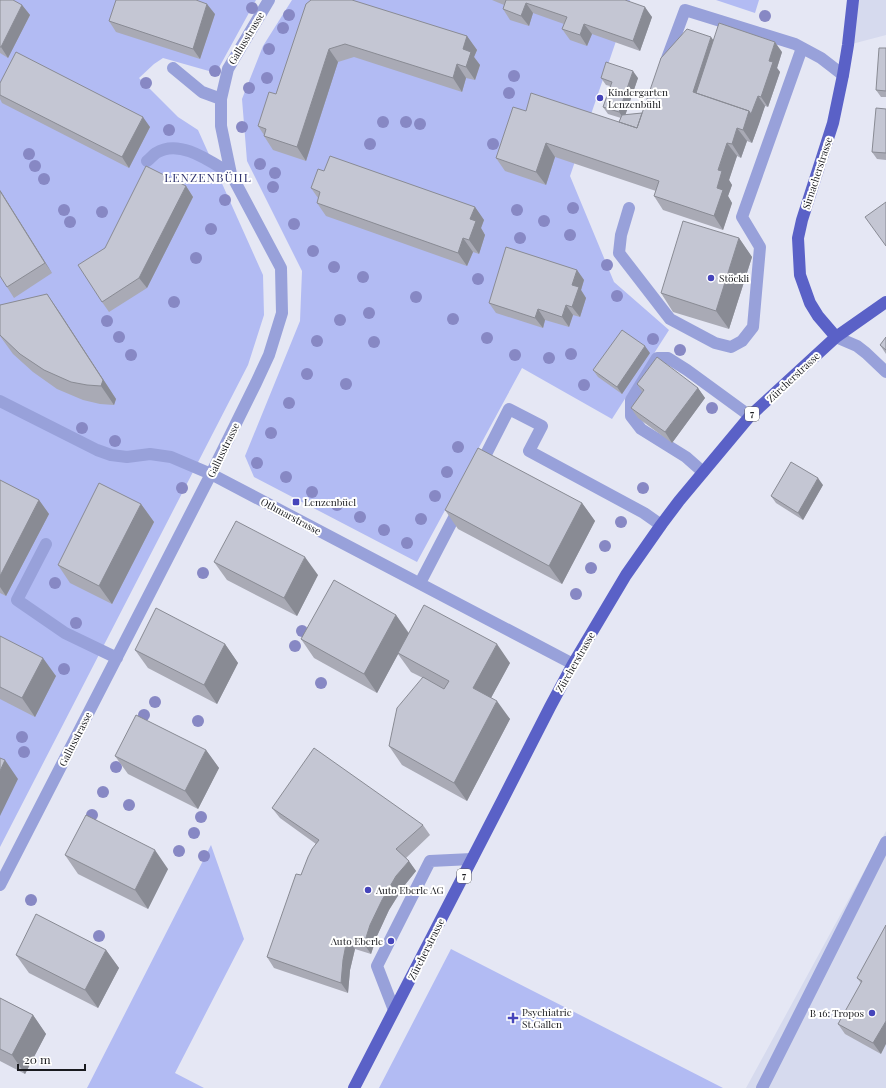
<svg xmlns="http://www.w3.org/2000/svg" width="886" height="1088" viewBox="0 0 886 1088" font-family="'Playfair Display',serif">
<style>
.built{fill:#d6daee}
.green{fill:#b2bbf3}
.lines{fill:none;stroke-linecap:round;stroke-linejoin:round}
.minor{stroke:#98a1da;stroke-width:12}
.major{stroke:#5a61c7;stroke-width:12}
.tree{fill:#8788c4}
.wall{fill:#a9aab5}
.shaded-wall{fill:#898b94}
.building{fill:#c4c6d3;stroke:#898b94}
.poi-dot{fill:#4645bb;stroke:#fff;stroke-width:1.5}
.labels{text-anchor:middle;stroke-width:4;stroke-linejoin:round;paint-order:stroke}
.shield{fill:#fff;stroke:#5e5f62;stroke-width:1}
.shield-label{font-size:9px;font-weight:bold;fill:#191a1e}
.street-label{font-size:10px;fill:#191a1e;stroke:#fff}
.poi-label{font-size:10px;fill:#191a1e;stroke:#fff;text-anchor:start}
.quarter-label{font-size:12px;letter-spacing:1px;fill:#30346f;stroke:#fff}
</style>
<rect width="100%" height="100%" fill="#e5e7f4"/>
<!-- built -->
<path class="built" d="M853,0H886V35L848,45Z
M886,831V1088H746Z"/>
<!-- green -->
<path class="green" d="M0,0H256L216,73L163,58L154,64L139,78L178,117L198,130L263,275L264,315L248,365L0,847Z
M292,0H630L570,176L614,282L669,330L612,419L522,368L417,562L254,477L245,456L300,321L302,271L247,161L242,99L263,46Z
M716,0H759L755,13Z
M211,845L244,939L175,1073L204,1088H87Z
M451,949L723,1088H379Z"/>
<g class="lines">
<!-- minor -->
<path class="minor" d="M666,61L685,10L795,44L821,58L843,75
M173,68L202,92L221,99
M147,161C150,159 153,155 156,153C180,138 211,162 231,174
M629,208L621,235L619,253L670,319L715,343L731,347L742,341L753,327L760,247L742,217L802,48
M836,337L857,346L866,353L886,372
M0,401L97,450L111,455L127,457L150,454L171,457L211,474L573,664
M480,466L509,409L542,426L529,451L644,513L661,525
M703,472L686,457L641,429L631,416V400L657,358H668L687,370L750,416
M46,544L17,600L65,633L117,658
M420,583L459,508
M0,885L211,474L256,383L269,355L282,313L281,268L231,174L221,126V99L228,69L269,0
M394,1010L377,966L430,861L472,859
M762,1088L886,842"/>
<!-- major -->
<path class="major" d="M836,337L818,316L810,303L800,275L798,238L802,220L833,123L843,75L848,45L853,0
M354,1088L503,799L550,707L573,664L626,575L661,525L679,501L750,416L836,337L886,302"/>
</g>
<!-- trees -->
<g class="tree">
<circle cx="252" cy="8" r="6"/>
<circle cx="289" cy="15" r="6"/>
<circle cx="765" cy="16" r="6"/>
<circle cx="283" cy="28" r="6"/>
<circle cx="269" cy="49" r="6"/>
<circle cx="215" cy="71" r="6"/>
<circle cx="514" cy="76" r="6"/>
<circle cx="267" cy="78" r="6"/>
<circle cx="146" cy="83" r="6"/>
<circle cx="249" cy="88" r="6"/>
<circle cx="509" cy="93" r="6"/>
<circle cx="383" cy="122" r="6"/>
<circle cx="406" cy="122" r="6"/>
<circle cx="420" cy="124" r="6"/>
<circle cx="242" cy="127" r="6"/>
<circle cx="169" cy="130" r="6"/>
<circle cx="370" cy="144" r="6"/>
<circle cx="493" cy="144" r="6"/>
<circle cx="29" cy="154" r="6"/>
<circle cx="260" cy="164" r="6"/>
<circle cx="35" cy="166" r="6"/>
<circle cx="275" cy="173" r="6"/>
<circle cx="44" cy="179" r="6"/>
<circle cx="273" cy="187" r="6"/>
<circle cx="225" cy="200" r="6"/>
<circle cx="573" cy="208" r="6"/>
<circle cx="64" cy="210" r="6"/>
<circle cx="517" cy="210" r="6"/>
<circle cx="102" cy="212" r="6"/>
<circle cx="544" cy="221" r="6"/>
<circle cx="70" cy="222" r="6"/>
<circle cx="294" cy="224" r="6"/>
<circle cx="211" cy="229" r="6"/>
<circle cx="570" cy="235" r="6"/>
<circle cx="520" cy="238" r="6"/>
<circle cx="313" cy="251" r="6"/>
<circle cx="196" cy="258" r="6"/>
<circle cx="607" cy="265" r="6"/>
<circle cx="334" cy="267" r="6"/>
<circle cx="363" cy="277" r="6"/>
<circle cx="478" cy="279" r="6"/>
<circle cx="617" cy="296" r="6"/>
<circle cx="416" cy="297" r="6"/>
<circle cx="174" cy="302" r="6"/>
<circle cx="369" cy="313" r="6"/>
<circle cx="453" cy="319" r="6"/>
<circle cx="340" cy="320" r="6"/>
<circle cx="107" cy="321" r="6"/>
<circle cx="119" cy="337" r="6"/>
<circle cx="487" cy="338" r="6"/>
<circle cx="653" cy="339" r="6"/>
<circle cx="317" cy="341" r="6"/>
<circle cx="374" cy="342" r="6"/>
<circle cx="680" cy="350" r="6"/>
<circle cx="571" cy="354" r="6"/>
<circle cx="131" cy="355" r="6"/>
<circle cx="515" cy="355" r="6"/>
<circle cx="549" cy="358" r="6"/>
<circle cx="307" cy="374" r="6"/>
<circle cx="346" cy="384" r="6"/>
<circle cx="584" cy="385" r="6"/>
<circle cx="289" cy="403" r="6"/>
<circle cx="712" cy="408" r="6"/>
<circle cx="82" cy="428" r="6"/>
<circle cx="271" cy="433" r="6"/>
<circle cx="115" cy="441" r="6"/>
<circle cx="458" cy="447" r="6"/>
<circle cx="257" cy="463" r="6"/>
<circle cx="447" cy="472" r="6"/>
<circle cx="286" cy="477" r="6"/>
<circle cx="182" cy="488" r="6"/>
<circle cx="643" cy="488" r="6"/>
<circle cx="312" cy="492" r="6"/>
<circle cx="435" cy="496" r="6"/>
<circle cx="337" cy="505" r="6"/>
<circle cx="360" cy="517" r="6"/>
<circle cx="421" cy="519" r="6"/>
<circle cx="621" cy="522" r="6"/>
<circle cx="384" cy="530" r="6"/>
<circle cx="407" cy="543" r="6"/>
<circle cx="605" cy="546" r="6"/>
<circle cx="591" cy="568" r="6"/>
<circle cx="203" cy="573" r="6"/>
<circle cx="55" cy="583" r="6"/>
<circle cx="576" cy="594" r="6"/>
<circle cx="76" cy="623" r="6"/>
<circle cx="302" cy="631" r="6"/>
<circle cx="295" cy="646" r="6"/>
<circle cx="64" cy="669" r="6"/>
<circle cx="321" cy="683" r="6"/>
<circle cx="155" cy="702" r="6"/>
<circle cx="144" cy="715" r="6"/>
<circle cx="198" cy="721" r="6"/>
<circle cx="22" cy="737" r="6"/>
<circle cx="24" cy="752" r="6"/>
<circle cx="116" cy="767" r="6"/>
<circle cx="103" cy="792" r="6"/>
<circle cx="129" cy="805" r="6"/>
<circle cx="92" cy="815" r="6"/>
<circle cx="201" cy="817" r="6"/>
<circle cx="194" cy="833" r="6"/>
<circle cx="179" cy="851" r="6"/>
<circle cx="204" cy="856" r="6"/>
<circle cx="31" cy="900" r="6"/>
<circle cx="99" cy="936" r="6"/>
</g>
<!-- wall -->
<path class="wall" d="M0,0L22,5L30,15L8,58L0,53Z
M311,0L467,36L477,50L474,57L480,65L475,80L466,78L462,92L354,57L338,62L306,161L273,150L264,136V135L258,126L276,94Z
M492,0H625L652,17L640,51L592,34L587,46L570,40L562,29L564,24L533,13L529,26L510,20L503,9L504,5Z
M215,14L200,59L116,32L109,21Z
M713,40L782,52L777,68L780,72L768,107L765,106L752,143L747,141L741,158L737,156L729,180L732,185L728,196L732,203L723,230L663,210L654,196L656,191L555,157L546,185L505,171L496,158L526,111L619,122L621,118L608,114L603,107L610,86L606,85L601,78H638L625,115L642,113Z
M886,48V97H881L876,90Z
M0,83L150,127L129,168L2,103L0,99Z
M886,109V160L877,159L872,152Z
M324,171L475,207L484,220L481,228L485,235L479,254L473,252L467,266L326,216L317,203L318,198L311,188Z
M186,186L193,197L147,288L109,312L102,302L105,248Z
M0,190L52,273L14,298L7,287Z
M739,238L752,257L729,329L673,312L661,293Z
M577,270L584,280L581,290L586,298L580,317L573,315L569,327L545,320L543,328L496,313L489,303Z
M47,294L60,313L116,399L114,405L100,404L83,400L57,389L33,372L13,354L0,336V305Z
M886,337V354L880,345Z
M650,353L622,394L598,377L593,370Z
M637,384L698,388L705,398L672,443L638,418L631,408L642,392Z
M0,480L39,500L49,514L6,596L0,593Z
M823,485L803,520L776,503L771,496Z
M582,503L595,521L562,584L458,529L445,510Z
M141,504L154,522L112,604L70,583L58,565Z
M214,562L318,575L297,616L227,580Z
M396,615L409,633L510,663L491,698L510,719L467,801L402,765L389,746L423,678L411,672L398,654L377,693L314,658L301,639Z
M0,636L56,676L35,717L0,699Z
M225,644L238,663L217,704L148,668L135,650Z
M206,750L219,768L198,809L128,774L115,756Z
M272,808L423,825L430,835L406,858L416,871L404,886L389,910L377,936L371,954L355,949L350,970L348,993L274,968L267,957L301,875L316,844L280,818Z
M65,855L168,869L148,909L78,874Z
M886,925L881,1054L845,1034L838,1024L861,983L857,978Z
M106,950L119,968L98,1008L29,973L16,955Z
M0,998L33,1015L46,1034L25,1074L0,1061Z"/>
<!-- shaded-wall -->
<path class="shaded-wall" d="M526,3L533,13L529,26L521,16Z
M207,4L215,14L200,59L193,49Z
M22,5L30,15L8,58L1,47Z
M645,7L652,17L640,51L633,41Z
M584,24L592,34L587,46L580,35Z
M467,36L477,50L474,57L480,65L475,80L466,67L463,49Z
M711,37L721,50L704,99L693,92Z
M775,42L782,52L777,68L780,72L768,107L761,97L769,61Z
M329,49L338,62L306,161L297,147Z
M457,64L466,78L462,92L453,78Z
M633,71L638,78L624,119L619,112Z
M758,96L765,106L759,124L751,114Z
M749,111L759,124L752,143L743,130Z
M143,117L150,127L129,168L122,157Z
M737,128L747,141L741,158L732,144Z
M546,143L555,157L546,185L536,172Z
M727,143L737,156L729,180L732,185L728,196L732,203L723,230L714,216L718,170Z
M186,186L193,197L147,288L139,278Z
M0,190L52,273L45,263L0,191Z
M475,207L484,220L481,228L485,235L479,254L469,240L470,219Z
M463,238L473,252L467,266L458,253Z
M739,238L752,257L729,329L716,311Z
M577,270L584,280L581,290L586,298L580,317L572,307V285Z
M47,294L60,313L116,399L114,405L101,386Z
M566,305L573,315L569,327L562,317Z
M538,309L545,320L543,328L535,318Z
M645,346L650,353L622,394L617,387Z
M698,388L705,398L672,443L665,432Z
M818,478L823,485L803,520L798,513Z
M39,500L49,514L6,596L0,587V576Z
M582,503L595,521L562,584L549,566Z
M141,504L154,522L112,604L99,586Z
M305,557L318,575L297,616L284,598Z
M396,615L409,634L377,693L364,674Z
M225,644L238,663L217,704L204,685Z
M497,644L510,663L486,707L473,688Z
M43,658L56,676L35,717L22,698Z
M497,701L510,719L467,801L454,783Z
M206,750L219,768L198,809L185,791Z
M5,760L18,779L0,816V771Z
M155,850L168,869L148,909L135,890Z
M409,861L416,871L404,886L389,910L377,936L371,954L364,944L370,925L382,900L396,876Z
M347,939L355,949L350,970L348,993L341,983L343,960Z
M106,950L119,968L98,1008L85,990Z
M33,1015L46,1034L25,1074L12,1055Z
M886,1021V1044L881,1054L873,1043Z"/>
<!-- building -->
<path class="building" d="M0,0H13L22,5L1,47H0Z
M116,0H196L207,4L193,49L109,21Z
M311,0H352L467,36L463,49L471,52L466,67L457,64L453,78L345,44L329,49L297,147L264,136L266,129L258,126L269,92L276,94L306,4Z
M506,0H625L645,7L633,41L584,24L580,35L562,29L567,17L526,3L521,16L503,9Z
M719,23L775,42L769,61L773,62L761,97L758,96L751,114L749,111L696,93Z
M687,29L711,37L693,92L749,111L743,130L737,128L732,144L727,143L718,170L722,171L717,188L723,190L714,216L654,196L659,181L546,143L536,172L496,158L513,107L526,111L531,93L637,128L661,58Z
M879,48H886V91L876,90Z
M16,52L143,117L122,157L0,95V83Z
M606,62L633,71L619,112L603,107L612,82L601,78Z
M876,108L886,109V153L872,152Z
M642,113L637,128L619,122L622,115Z
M330,156L475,207L470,219L476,221L469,240L463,238L458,253L317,203L320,192L311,188L318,169L324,171Z
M146,166L186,186L139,278L102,302L78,265L105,248Z
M0,191L45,263L7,287L0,276Z
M886,202V246L865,217Z
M683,221L739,238L716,311L661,293Z
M506,247L577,270L572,285L579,287L572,307L566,305L562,317L538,309L535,318L489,303Z
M47,294L103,380L101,386L87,385L71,382L44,370L20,354L0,335V305Z
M622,330L645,346L617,387L593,370Z
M886,337V350L880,345Z
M657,357L698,388L665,432L631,408L644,390L637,384Z
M478,448L582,503L549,566L445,510Z
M791,462L818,478L798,513L771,496Z
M0,480L39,500L0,576Z
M99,483L141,504L99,586L58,565Z
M236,521L305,557L284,598L214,562Z
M334,580L396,615L364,674L301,639Z
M424,605L497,644L473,688L497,701L454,783L389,746L397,708L423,677L444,689L449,681L398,653Z
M156,608L225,644L204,685L135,650Z
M0,636L43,658L22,698L0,687Z
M136,715L206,750L185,791L115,756Z
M314,748L423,825L396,849L409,861L396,876L382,900L370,925L364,944L347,939L343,960L341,983L267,957L296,874L301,875L308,857L312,849L319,840L272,808Z
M0,758L5,760L0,771Z
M86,815L155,850L135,890L65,855Z
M36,914L106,950L85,990L16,955Z
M886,925V1021L873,1043L838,1024L862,981L857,978Z
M0,998L33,1015L12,1055L0,1049Z"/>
<!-- markers -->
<g class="poi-dot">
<circle cx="600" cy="98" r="4"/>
<circle cx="711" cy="278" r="4"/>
<rect x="292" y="498" width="8" height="8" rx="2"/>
<circle cx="368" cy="890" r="4"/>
<circle cx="391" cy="941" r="4"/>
<circle cx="872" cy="1013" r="4"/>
<path d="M511 1012h4v4h4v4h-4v4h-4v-4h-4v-4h4z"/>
</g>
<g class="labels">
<!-- shield labels -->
<g class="shield">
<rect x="745" y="407" width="14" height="14" rx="3"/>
<rect x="457" y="869" width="14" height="14" rx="3"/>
</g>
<g class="shield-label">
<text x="752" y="417">7</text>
<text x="464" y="879">7</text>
</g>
<!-- street labels -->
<g class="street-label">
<text transform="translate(246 38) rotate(-59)" y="4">Gallusstrasse</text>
<text transform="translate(817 173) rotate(-72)" y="4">Sirnacherstrasse</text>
<text transform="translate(793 377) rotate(-43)" y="4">Zürcherstrasse</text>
<text transform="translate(223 450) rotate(-64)" y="4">Gallusstrasse</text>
<text transform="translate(291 516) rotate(28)" y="4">Othmarstrasse</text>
<text transform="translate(575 662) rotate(-60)" y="4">Zürcherstrasse</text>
<text transform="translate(75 739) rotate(-63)" y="4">Gallusstrasse</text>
<text transform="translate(426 949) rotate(-63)" y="4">Zürcherstrasse</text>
</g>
<!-- poi labels -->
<g class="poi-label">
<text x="608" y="96">Kindergarten<tspan x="608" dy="12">Lenzenbühl</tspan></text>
<text x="719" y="282">Stöckli</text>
<text x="304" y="506">Lenzenbüel</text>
<text x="376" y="894">Auto Eberle AG</text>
<text x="383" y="945" text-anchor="end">Auto Eberle</text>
<text x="522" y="1016">Psychiatrie<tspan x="522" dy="12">St.Gallen</tspan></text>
<text x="864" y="1017" text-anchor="end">B 16: Tropos</text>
</g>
<!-- quarter labels -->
<g class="quarter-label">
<text x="208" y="182">LENZENBÜHL</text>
</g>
</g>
<!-- scale -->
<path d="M18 1064v6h67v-6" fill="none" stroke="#191a1e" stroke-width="2"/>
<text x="24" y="1064" font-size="12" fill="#191a1e" stroke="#ffffff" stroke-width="3" paint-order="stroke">20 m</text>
</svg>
